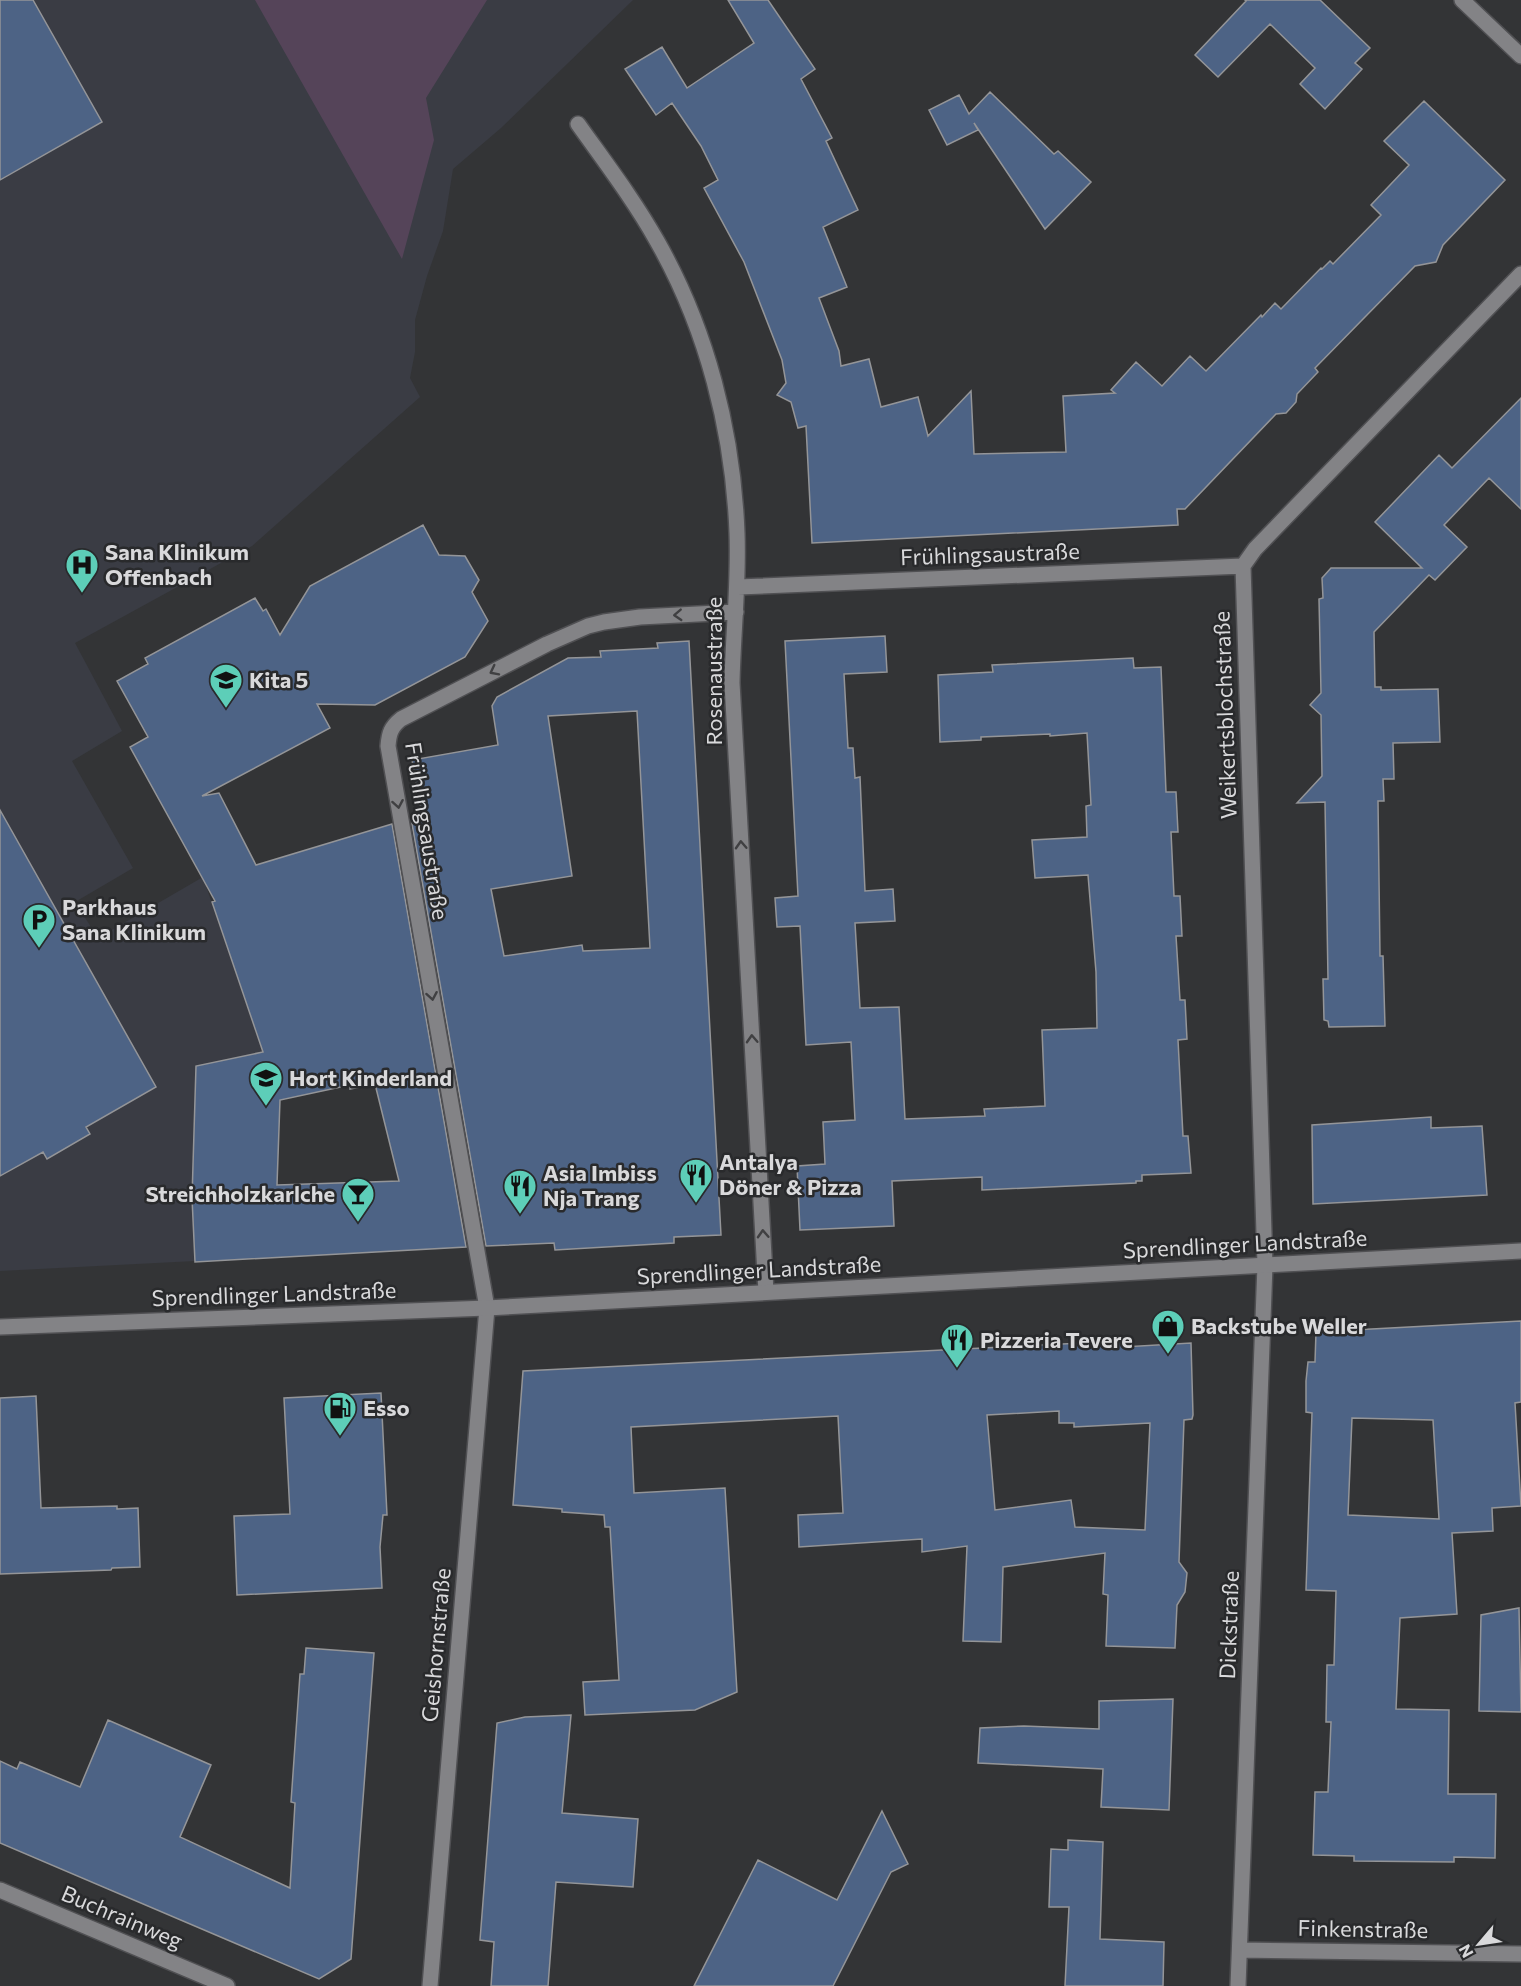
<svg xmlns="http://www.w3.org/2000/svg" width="1521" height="1986" viewBox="0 0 1521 1986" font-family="Commissioner,sans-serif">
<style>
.built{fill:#3a3c44}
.green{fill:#554459}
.building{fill:#4d6385;stroke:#949598;stroke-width:1.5;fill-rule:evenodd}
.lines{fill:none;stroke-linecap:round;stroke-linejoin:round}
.minor-casing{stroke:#505053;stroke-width:18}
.secondary-casing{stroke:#505053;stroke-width:18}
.minor{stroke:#838386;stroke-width:15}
.secondary{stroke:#838386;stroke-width:15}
.oneway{stroke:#404042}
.labels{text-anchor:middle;stroke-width:5;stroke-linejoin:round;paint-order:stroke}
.poi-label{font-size:22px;font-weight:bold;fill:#d9d9db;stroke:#292a2c;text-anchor:start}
.street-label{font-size:22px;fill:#d9d9db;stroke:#292a2c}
</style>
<rect width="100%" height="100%" fill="#333436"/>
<!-- built -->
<path class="built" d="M0,0H633L501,128L453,169L443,231L427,276L415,320V352L410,378L420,397L252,546L75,643L122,731L72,761L133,868L75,902L98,938L203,877L263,1053L196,1066L192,1198L195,1261L0,1271Z"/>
<!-- green -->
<path class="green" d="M255,0H487L426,98L434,140L402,259Z"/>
<!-- building -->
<path class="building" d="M0,0H33L102,122L0,180Z
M728,0H768L815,69L801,79L832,138L826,141L858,210L823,227L847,287L819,298L839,351L841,366L869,359L881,407L918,397L928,436L971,391L974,454L1066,452L1063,396L1115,393L1111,390L1136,362L1162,386L1190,356L1206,371L1261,315L1262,317L1275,303L1281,309L1321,268L1322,269L1330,261L1333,264L1381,215L1371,205L1409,165L1384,141L1424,101L1505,180L1443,245L1436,262L1415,266L1315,368L1318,372L1297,394L1296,402L1286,413L1276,414L1185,509H1177L1178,525L812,543L806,426L798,428L791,402L777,395L786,383L782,360L744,262L704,188L718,180L701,146L672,103L656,115L625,69L662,47L687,88L754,43Z
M1245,0H1320L1370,48L1355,63L1362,69L1325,109L1300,84L1315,68L1270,24L1218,77L1195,55L1246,1Z
M990,92L1054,154L1058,151L1091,182L1045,229L974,123L978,130L947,145L929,110L959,95L969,114Z
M1521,398V509L1489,478L1444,525L1467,547L1435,580L1429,575L1374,632L1375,687H1381V690L1438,689L1440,742L1393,743L1394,779H1383L1384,801H1378L1380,956H1383L1385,1026L1329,1027L1328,1021L1324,1020L1323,979H1328L1325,802L1297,803L1322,776L1321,715L1310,705L1321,693L1319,599L1323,598L1322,578L1331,568H1422L1375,522L1439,455L1452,468Z
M423,525L439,555L465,556L479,580L472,592L488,621L465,657L375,705L317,704L330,728L202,796L219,793L256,865L392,824L466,1247L195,1262L192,1198L196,1066L263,1052L212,902L215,901L130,747L148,737L117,681L148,664L145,658L255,598L263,611L266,609L280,635L310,586ZM375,1084L399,1181L277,1185L280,1100L350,1085V1089Z
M885,636L887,672L844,674L848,748H853L855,778L860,777L865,891L893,889L895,921L855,923L860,1008L899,1007L905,1119L985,1116L984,1109L1045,1106L1042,1030L1097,1028L1096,972L1088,875L1035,878L1032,840L1087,837L1086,806L1091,805L1087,733L1050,736V734L981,737V740L940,742L938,675L993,672L992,665L1133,658L1134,668L1161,667L1166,792H1176L1178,832H1171L1174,896H1180L1182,936H1176L1180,1000H1185L1187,1039L1178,1040L1183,1136H1188L1191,1173L1142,1175V1181H1136V1183L982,1190V1177L892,1181L894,1226L800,1230L797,1166L825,1164L823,1122L855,1120L851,1042L806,1045L800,926L777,927L775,898L798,896L785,641Z
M689,641L721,1235L674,1237V1243L555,1250L554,1243L486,1246L411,818L422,815L412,760L498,745L492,706L497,697L568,658L601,657L600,651L658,648L657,643ZM637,711L650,948L583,951L582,945L504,956L491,889L572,876L548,716Z
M0,810L156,1087L86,1127L90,1134L47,1159L43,1152L0,1176Z
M1431,1117V1128L1482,1126L1487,1195L1313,1204L1312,1125Z
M1521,1321V1402L1515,1403L1521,1506L1492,1508L1493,1531L1452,1533L1457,1614L1400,1618L1396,1709L1449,1710L1448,1794H1496L1495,1858L1454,1857V1862L1354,1861V1856L1313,1855L1315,1792H1328L1331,1722H1326L1327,1665H1334L1336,1591L1306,1590L1312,1413L1306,1412V1381L1308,1362H1315L1316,1332ZM1352,1418L1433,1420L1439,1519L1348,1515Z
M1123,1341V1347L1191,1343L1193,1415L1192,1419L1184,1420L1179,1562L1187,1573L1185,1592L1177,1605L1175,1648L1106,1646L1108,1595L1103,1594L1105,1553L1003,1567L1001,1642L963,1641L967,1546L922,1552V1539L799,1547L798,1515L843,1513L838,1416L631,1427L634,1493L725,1488L737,1692L695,1710L585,1715L583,1682L619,1680L610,1527H605L604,1515L562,1512V1509L513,1505L523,1371ZM1059,1411V1423H1074V1427L1150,1423L1145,1530L1075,1527L1071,1500L995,1510L987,1415Z
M381,1393L387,1515H383L380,1547L382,1588L237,1595L234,1516L290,1514L284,1398Z
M36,1396L41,1508L117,1506V1509L138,1508L140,1567L112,1568L111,1570L0,1574V1398Z
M1519,1608L1521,1712L1479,1711L1481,1615Z
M306,1648L374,1653L351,1959L319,1979L0,1843V1761L17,1769L20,1762L80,1787L108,1720L211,1765L180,1837L290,1888L295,1803L291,1802L300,1674H304Z
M1173,1699L1169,1810L1101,1807L1103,1769L978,1763L980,1728L1024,1726L1099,1729V1701Z
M571,1715L562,1813L638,1819L633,1887L556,1882L548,1986H491L494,1942L480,1940L497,1723L525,1717Z
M882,1811L908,1864L891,1872L833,1986H694L758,1860L837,1900Z
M1068,1840L1103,1842L1100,1939L1164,1942L1163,1986H1065L1069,1907H1049L1051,1849L1068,1850Z"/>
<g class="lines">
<!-- minor casing -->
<g class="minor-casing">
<path id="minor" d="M1462,0L1521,56
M578,124C605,162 634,200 657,241C707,329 733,431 737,533C739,583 733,633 732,683L766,1292
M738,587L1243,566
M0,1890L227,1986
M1240,1950L1521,1954
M430,1986L487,1308L388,746C389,733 391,727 401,719L547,644L588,626L604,622L640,617L736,612
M1238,1986L1265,1265L1243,566L1255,549L1521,274"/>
</g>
<!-- secondary casing -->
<g class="secondary-casing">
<path id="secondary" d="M0,1327L487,1308L1521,1251"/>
</g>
<!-- minor -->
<use href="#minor" class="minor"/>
<!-- secondary -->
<use href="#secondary" class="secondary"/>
</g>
<!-- one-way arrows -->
<defs><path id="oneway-chevron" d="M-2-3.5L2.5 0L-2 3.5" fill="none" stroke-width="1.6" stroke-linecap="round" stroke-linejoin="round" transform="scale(1.5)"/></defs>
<g class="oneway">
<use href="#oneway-chevron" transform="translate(678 615) rotate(177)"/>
<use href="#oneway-chevron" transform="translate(494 671) rotate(153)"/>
<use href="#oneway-chevron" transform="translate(398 804) rotate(80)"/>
<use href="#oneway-chevron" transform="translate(741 845) rotate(-93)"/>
<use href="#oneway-chevron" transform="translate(432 996) rotate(80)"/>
<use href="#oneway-chevron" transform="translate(752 1039) rotate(-93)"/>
<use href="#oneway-chevron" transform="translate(763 1234) rotate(-93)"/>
</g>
<!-- icons -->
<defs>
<g id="hospital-pin" transform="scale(1.725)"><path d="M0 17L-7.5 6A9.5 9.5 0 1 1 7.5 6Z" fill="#5dceb8" stroke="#292a2c"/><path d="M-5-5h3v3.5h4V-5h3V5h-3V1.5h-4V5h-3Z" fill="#111"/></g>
<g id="school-pin" transform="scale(1.725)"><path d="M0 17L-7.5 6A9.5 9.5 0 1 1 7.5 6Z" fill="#5dceb8" stroke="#292a2c"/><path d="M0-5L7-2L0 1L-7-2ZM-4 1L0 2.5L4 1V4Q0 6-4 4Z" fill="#111"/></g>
<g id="parking-pin" transform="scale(1.725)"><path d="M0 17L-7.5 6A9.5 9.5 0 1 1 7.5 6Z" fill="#5dceb8" stroke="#292a2c"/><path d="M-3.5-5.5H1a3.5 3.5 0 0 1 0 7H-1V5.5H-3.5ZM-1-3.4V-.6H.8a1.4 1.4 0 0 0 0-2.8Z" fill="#111"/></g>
<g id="restaurant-pin" transform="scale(1.725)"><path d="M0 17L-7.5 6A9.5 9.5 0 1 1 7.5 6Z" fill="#5dceb8" stroke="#292a2c"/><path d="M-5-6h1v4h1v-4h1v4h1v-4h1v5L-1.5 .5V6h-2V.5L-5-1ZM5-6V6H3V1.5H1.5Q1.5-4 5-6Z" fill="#111"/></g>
<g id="bar-pin" transform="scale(1.725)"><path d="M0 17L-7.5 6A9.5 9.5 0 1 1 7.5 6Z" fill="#5dceb8" stroke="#292a2c"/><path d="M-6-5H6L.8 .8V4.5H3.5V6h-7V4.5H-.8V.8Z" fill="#111"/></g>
<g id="shop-pin" transform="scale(1.725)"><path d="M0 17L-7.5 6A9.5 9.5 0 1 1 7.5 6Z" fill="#5dceb8" stroke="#292a2c"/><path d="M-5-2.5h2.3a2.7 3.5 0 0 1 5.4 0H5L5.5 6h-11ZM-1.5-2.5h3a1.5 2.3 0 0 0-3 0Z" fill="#111"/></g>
<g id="fuel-pin" transform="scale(1.725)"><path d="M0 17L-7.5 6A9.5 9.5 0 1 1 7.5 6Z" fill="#5dceb8" stroke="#292a2c"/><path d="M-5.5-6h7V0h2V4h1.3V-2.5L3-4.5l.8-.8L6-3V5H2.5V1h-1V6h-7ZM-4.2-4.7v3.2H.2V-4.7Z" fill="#111"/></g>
</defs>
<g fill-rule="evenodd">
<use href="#hospital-pin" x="82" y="565"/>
<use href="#school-pin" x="226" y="680"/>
<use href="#parking-pin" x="39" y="920"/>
<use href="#school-pin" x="266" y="1078"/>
<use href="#restaurant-pin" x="696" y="1175"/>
<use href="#restaurant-pin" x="520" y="1186"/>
<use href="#bar-pin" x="358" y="1194"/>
<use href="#shop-pin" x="1168" y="1326"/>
<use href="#restaurant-pin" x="957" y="1340"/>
<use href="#fuel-pin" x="340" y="1408"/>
</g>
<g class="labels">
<!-- poi labels -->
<g class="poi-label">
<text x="105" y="560">Sana Klinikum<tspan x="105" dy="25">Offenbach</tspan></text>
<text x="249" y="688">Kita 5</text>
<text x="62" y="915">Parkhaus<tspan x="62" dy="25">Sana Klinikum</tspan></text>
<text x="289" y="1086">Hort Kinderland</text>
<text x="719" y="1170">Antalya<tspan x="719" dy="25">Döner &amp; Pizza</tspan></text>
<text x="543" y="1181">Asia Imbiss<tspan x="543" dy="25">Nja Trang</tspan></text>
<text x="335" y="1202" text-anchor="end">Streichholzkarlche</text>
<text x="1191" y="1334">Backstube Weller</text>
<text x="980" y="1348">Pizzeria Tevere</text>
<text x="363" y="1416">Esso</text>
</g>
<!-- street labels -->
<g class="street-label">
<text transform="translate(990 554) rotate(-2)" y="8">Frühlingsaustraße</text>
<text transform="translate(714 671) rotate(-90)" y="8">Rosenaustraße</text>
<text transform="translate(1225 715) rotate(-92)" y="8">Weikertsblochstraße</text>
<text transform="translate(427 831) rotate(81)" y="8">Frühlingsaustraße</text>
<text transform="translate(1245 1244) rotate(-3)" y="8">Sprendlinger Landstraße</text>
<text transform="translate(759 1270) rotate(-3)" y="8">Sprendlinger Landstraße</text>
<text transform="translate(274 1294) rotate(-2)" y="8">Sprendlinger Landstraße</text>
<text transform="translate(1229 1625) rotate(-88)" y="8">Dickstraße</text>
<text transform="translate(436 1645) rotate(-85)" y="8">Geishornstraße</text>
<text transform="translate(122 1917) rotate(23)" y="8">Buchrainweg</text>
<text transform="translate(1363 1929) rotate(1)" y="8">Finkenstraße</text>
</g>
</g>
<!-- north arrow -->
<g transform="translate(1479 1944) rotate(241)" stroke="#292a2c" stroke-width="4.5" paint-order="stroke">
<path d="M0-4.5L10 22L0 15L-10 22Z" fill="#d9d9db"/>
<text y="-9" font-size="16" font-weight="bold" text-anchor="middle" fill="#d9d9db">N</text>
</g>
</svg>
